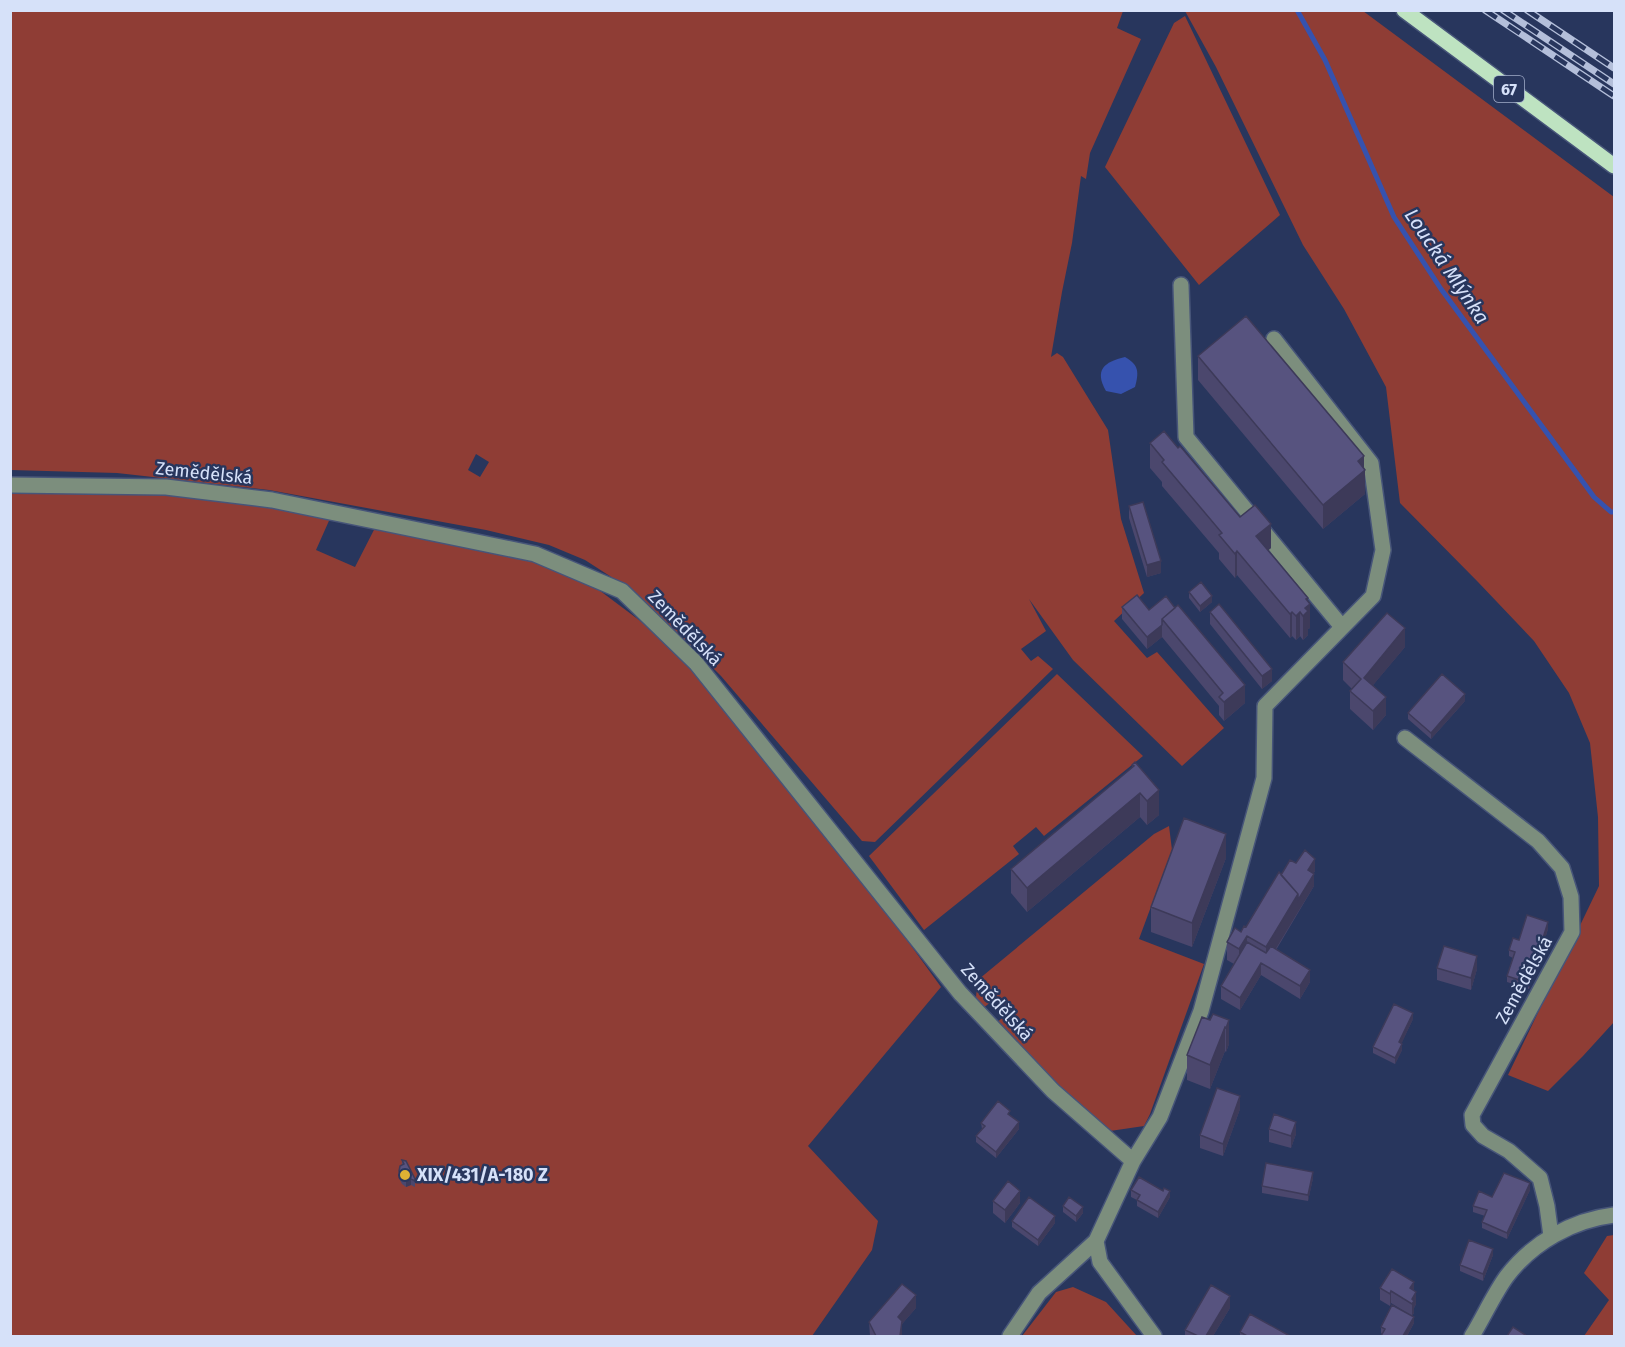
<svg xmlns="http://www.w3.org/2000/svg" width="1625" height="1347" viewBox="0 0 1625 1347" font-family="'Fira Sans',sans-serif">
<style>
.green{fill:#8f3d35;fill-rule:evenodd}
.water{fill:#3652ae}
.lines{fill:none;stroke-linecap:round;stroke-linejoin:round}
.stream{stroke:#3652ae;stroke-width:5}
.minor-casing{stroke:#475579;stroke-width:18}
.major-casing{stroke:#475579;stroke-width:18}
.minor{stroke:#7c8e7d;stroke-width:15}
.major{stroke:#bee3c1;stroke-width:15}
.rail-casing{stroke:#b4bfda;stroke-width:7}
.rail{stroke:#28365d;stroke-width:4.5;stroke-dasharray:14;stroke-linecap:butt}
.wall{fill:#4b476d}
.shaded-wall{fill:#3d3a59}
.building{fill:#57537f;stroke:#3d3a59;stroke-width:1.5}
.poi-dot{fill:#deb133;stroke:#28365d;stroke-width:2}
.labels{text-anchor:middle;stroke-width:5;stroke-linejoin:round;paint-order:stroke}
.shield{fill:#28365d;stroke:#a2aeca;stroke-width:1.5}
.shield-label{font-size:16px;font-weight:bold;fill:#d6e1f9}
.street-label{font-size:18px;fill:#d6e1f9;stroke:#28365d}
.poi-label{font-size:18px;font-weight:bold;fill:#d6e1f9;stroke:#28365d;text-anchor:start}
.water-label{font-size:20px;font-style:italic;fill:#d7e1fa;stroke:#28365d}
</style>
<rect width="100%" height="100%" fill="#28365d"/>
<!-- green -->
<path class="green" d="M10,11H1123L1117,28L1141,39L1090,153L1086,179L1081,176L1072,243L1062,292L1051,357L1057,353L1063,357L1108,430L1121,519L1144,593L1114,621L1147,658L1157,652L1224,728L1182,766L1073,660L1029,599L1046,631L1021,649L1031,661L1038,656L1053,669L875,842L862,841L721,676L687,642L654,612L616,580L585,560L549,545L486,530L269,490L117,473L11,470ZM476,454L489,462L480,477L468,470Z
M1185,11H1363L1614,197V1022L1583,1056L1548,1091L1508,1075L1599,886L1598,817L1590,743L1569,693L1534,641L1478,582L1400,503L1386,387L1344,309L1303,245L1216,67Z
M1185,16L1280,215L1199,285L1105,167L1174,23Z
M10,485L111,489L250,502L332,514L316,550L355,567L378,522L540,560L591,584L655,632L724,701L820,820L941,987L808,1146L878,1221L872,1250L812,1336H11Z
M1057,674L1143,756L1044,836L1036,827L1013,846L1019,854L924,930L869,856Z
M1169,826L1172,850L1139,939L1204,964L1150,1114L1144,1126L1110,1131L1024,1054L996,1023L1010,1012L997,997L982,1009L976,997L978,978L979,979L1154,834Z
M1614,1235V1336H1584L1609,1300L1584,1273L1607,1236Z
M1073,1287L1106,1302L1137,1336H1022L1056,1292Z"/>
<!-- water -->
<path class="water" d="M1125,357C1139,365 1139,372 1135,387L1121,394L1106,391C1094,370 1104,362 1125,357Z"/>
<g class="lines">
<!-- stream -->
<path class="stream" d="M1297,10L1325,60L1394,217L1441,289L1594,497L1611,512H1614"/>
<!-- minor casing -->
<g class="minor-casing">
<path id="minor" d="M1181,285L1186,437L1342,627
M10,485L166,487L272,500L535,554L622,591L696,663L960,993L1053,1091L1133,1161
M1405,738L1538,841L1562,868L1571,897L1572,932L1472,1115L1473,1125L1483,1136L1509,1151L1540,1178L1547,1206L1551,1236
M1010,1336L1039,1293L1096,1241
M1154,1336L1100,1262L1096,1241L1133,1161L1160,1117L1201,1011L1264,778L1265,706L1373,596L1383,550L1371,463L1274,339
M1472,1336C1483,1318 1495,1292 1507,1276C1533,1242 1573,1220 1614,1215"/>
</g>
<!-- major casing -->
<g class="major-casing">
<path id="major" d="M1404,10L1614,166"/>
</g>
<!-- minor -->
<use href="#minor" class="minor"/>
<!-- major -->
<use href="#major" class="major"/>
<!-- rail casing -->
<g class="rail-casing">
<path id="rail" d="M1485,10L1614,96
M1503,10L1614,84
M1527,10L1614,68"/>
</g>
<!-- rail -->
<use href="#rail" class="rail"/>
</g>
<!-- wall -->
<path class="wall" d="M1198,356L1364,468L1365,494L1323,529L1198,380Z
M1150,443L1240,517L1271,548L1268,550L1308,602L1310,628L1308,629V635L1303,640L1300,636L1296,640L1292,636L1290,638L1237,575L1235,578L1219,559V553L1162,486V482L1150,468Z
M1129,506L1161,573L1147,577L1129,518Z
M1189,592L1212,602L1200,612L1189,598Z
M1166,596L1245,703L1224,721L1219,715V706L1162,637L1147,649L1122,619V607L1149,610Z
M1210,612L1272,681L1262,689L1210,624Z
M1405,647L1373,685L1386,715L1373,730L1350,709V691L1352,689L1343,680V662Z
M1465,701L1431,739L1408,719V713Z
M1132,765L1159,815L1147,825L1140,817L1027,912L1011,893V869L1132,768Z
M1226,858L1192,947L1151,932V907Z
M1296,863L1315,871L1313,874L1314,886L1276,950L1310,982L1300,999L1261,975L1240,1010L1221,999V986L1234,964L1227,960V942L1246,927L1281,875Z
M1548,929L1529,989L1507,982V976L1513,958L1509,956V950L1519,940Z
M1437,968L1477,969L1471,990L1437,980Z
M1413,1019L1401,1044L1402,1050L1395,1064L1373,1053V1047Z
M1210,1020H1229V1044L1226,1052L1225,1051L1210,1089L1187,1080V1055Z
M1240,1109L1223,1156L1200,1148V1135Z
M1010,1115L1019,1129L996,1158L976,1142V1136L982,1129L981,1123Z
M1269,1129L1296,1134L1291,1148L1269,1142Z
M402,1160L415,1179V1187L411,1185L406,1187L402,1184L399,1178V1171L402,1165Z
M1313,1178L1308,1201L1262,1193V1186Z
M1131,1190L1170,1197L1158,1218L1137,1206V1200L1131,1197Z
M1530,1190L1507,1239L1482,1228V1222L1485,1216L1473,1212V1206L1492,1197Z
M993,1201L1020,1203L1005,1223L993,1213Z
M1063,1206L1083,1213L1076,1222L1063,1212Z
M1012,1221L1055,1223L1038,1246L1012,1227Z
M1493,1255L1483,1281L1460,1271V1265Z
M1380,1288L1414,1291L1416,1304L1414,1308V1313L1412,1316L1414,1323L1407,1336H1381L1383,1334L1381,1333V1327L1412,1316L1391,1303L1390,1306L1380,1300Z
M916,1308L902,1324V1336H870L869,1322Z
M1230,1308L1213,1336H1185V1330Z
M1240,1332L1290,1336H1240Z"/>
<!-- shaded-wall -->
<path class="shaded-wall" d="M1364,456V471L1365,470V494L1323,529V505L1358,461Z
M1271,524V548L1256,560V536Z
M1237,551V575L1235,578V554Z
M1161,561V573L1147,577V565Z
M1212,596V602L1200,612V606Z
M1308,598V605L1310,604V628L1308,629V635L1303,640V616L1306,599Z
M1292,612V636L1290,638V614Z
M1300,612V636L1296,640V616Z
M1162,625V637L1147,649V637Z
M1405,628V647L1364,696V678Z
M1272,669V681L1262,689V676Z
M1245,685V703L1224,721V702Z
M1465,694V701L1431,739V733Z
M1386,697V715L1373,730V711Z
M1159,790V815L1147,825V801Z
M1140,793V817L1027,912V888Z
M1226,834V858L1192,947V923Z
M1315,859V871L1308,883V870Z
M1314,874V886L1298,912V900Z
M1298,894V912L1266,965V947Z
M1548,922V929L1529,989V983Z
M1247,936V954L1239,967V949Z
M1477,956V969L1471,990V978Z
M1261,963V975L1240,1010V998Z
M1310,970V982L1300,999V986Z
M1413,1013V1019L1399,1049V1042Z
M1229,1020V1044L1226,1052V1028Z
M1225,1027V1051L1210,1089V1065Z
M1402,1044V1050L1395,1064V1058Z
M1240,1096V1109L1223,1156V1144Z
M1019,1122V1129L996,1158V1152Z
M1296,1122V1134L1291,1148V1136Z
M1313,1172V1178L1308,1201V1195Z
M411,1179V1185L406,1187V1181Z
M1530,1183V1190L1507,1239V1233Z
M1020,1191V1203L1005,1223V1210Z
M1170,1191V1197L1158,1218V1212Z
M1083,1207V1213L1076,1222V1216Z
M1055,1216V1223L1038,1246V1240Z
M1493,1249V1255L1483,1281V1274Z
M1414,1282V1294L1410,1288Z
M1391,1291V1303L1390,1306V1294Z
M1416,1292V1304L1414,1308V1313L1412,1316V1299Z
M916,1295V1308L902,1324V1336H900L898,1317Z
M1230,1296V1308L1213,1336H1206Z
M1414,1317V1323L1407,1336H1403Z"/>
<!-- building -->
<path class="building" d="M1246,316L1364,456L1358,461L1365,470L1323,505L1198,356Z
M1164,431L1178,448L1180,446L1240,517L1255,505L1271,524L1256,536L1308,598L1306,599L1310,604L1305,608L1308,611L1303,616L1300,612L1296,616L1292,612L1290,614L1237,551L1235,554L1219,535L1222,533L1162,462L1164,460L1150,443Z
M1143,502L1161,561L1147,565L1129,506Z
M1201,582L1212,596L1200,606L1189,592Z
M1137,595L1149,610L1166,596L1175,608L1162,619V625L1147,637L1122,607Z
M1219,604L1272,669L1262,676L1210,612Z
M1178,605L1245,685L1224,702L1219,697L1223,693L1162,619Z
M1387,613L1405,628L1364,678L1386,697L1373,711L1350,691L1361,679L1343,662Z
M1442,674L1465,694L1431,733L1408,713Z
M1135,762L1159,790L1147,801L1140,793L1027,888L1011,869L1134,766L1132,765Z
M1184,818L1226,834L1192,923L1151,907Z
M1305,850L1315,859L1308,870L1314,874L1298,900V894L1281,875L1290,860L1296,863Z
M1279,872L1298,894L1266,947L1247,936L1239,949L1227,942L1235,928L1241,932L1244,926L1246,927Z
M1527,915L1548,922L1529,983L1507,976L1515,952L1509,950L1513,938L1519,940Z
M1247,942L1266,953L1271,946L1310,970L1300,986L1261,963L1240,998L1221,986Z
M1444,946L1477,956L1471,978L1437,968Z
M1394,1004L1413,1013L1399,1042L1402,1044L1395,1058L1373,1047Z
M1213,1014L1229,1020L1226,1028L1225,1027L1210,1065L1187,1055L1202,1017L1210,1020Z
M1217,1088L1240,1096L1223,1144L1200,1135Z
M998,1101L1010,1111L1008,1114L1019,1122L996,1152L976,1136L985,1126L981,1123Z
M1274,1114L1296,1122L1291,1136L1269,1129Z
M402,1160L406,1161L415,1179V1181L411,1179L406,1181L402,1178L399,1171L400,1166L404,1164Z
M1266,1163L1313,1172L1308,1195L1262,1186Z
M1504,1173L1530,1183L1507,1233L1482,1222L1487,1210L1473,1206L1479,1191L1492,1197Z
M1139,1177L1163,1191L1164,1188L1170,1191L1158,1212L1137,1200L1140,1195L1131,1190Z
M1008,1181L1020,1191L1005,1210L993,1201Z
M1029,1197L1055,1216L1038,1240L1012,1221Z
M1069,1197L1083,1207L1076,1216L1063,1206Z
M1469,1240L1493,1249L1483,1274L1460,1265Z
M1392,1269L1414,1282L1410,1288L1416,1292L1412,1299L1414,1301L1412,1304L1391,1291L1390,1294L1380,1288Z
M902,1284L916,1295L898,1317L902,1321L900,1336H876L869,1322Z
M1211,1285L1230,1296L1206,1336H1198L1185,1330Z
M1392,1305L1414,1317L1403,1336H1381L1385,1329L1381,1327Z
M1250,1314L1290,1336H1247L1240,1332Z
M1513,1327L1527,1336H1507Z"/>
<!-- markers -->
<circle class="poi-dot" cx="405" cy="1175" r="6"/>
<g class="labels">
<!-- shield labels -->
<rect class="shield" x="1494" y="76" width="30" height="26" rx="4.5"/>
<g class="shield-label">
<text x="1509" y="95">67</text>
</g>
<!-- street labels -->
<g class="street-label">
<text transform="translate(204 473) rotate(6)" y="6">Zemědělská</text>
<text transform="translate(685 628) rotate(46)" y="6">Zemědělská</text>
<text transform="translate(1524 980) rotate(-61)" y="6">Zemědělská</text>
<text transform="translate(997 1002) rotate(48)" y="6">Zemědělská</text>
</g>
<!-- poi labels -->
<g class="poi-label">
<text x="417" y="1181">XIX/431/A-180 Z</text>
</g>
<!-- water labels -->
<g class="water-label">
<text transform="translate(1447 266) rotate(56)" y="7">Loucká Mlýnka</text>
</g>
</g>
<!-- border -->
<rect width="1625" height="1347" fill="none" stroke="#d6e1f9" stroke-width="24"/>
</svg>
